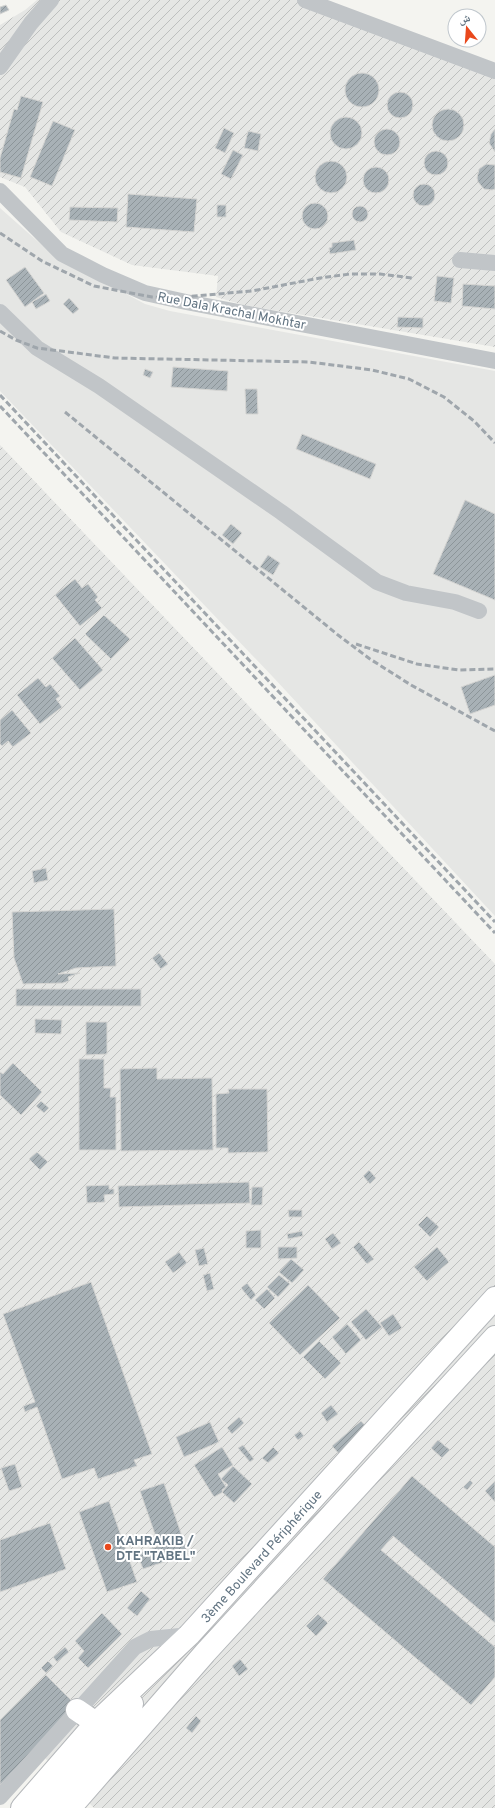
<svg xmlns="http://www.w3.org/2000/svg" width="495" height="1808" viewBox="0 0 495 1808" font-family="Overpass,'Noto Naskh Arabic',sans-serif">
<style>
.built{fill:#e5e6e4}
.industrial{fill:url(#industrial-furrows)}
.building{fill:url(#building-hatch);stroke:#d5d5d3}
.lines{fill:none;stroke-linecap:round;stroke-linejoin:round}
.highway-casing{stroke:#b4b7ba;stroke-width:24}
.minor{stroke:#c1c5c8;stroke-width:16}
.highway{stroke:#fff;stroke-width:22}
.rail{stroke:#9fa6ac;stroke-width:3;stroke-dasharray:6 3;stroke-linecap:butt}
.poi-dot{fill:#e9481c;stroke:#fff;stroke-width:1.5}
.labels{text-anchor:middle;stroke-width:4;stroke-linejoin:round;paint-order:stroke}
.street-label{font-size:13px;fill:#627482;stroke:#fff}
.poi-label{font-size:13px;font-weight:bold;fill:#627482;stroke:#fff;text-anchor:start}
</style>
<defs>
<pattern id="industrial-furrows" width="10" height="10" patternUnits="userSpaceOnUse"><rect width="10" height="10" fill="#e5e6e4"/><path d="M-1 1l2-2M0 10L10 0M9 11l2-2" fill="none" stroke="#bdbfbe"/></pattern>
<pattern id="building-hatch" width="6" height="6" patternUnits="userSpaceOnUse"><rect width="6" height="6" fill="#a8b1b6"/><path d="M-1 1l2-2M0 6l6-6M5 7l2-2" fill="none" stroke="#8c9599"/></pattern>
</defs>
<rect width="100%" height="100%" fill="#f4f4f0"/>
<!-- built -->
<path class="built" d="M0,208L52,254L145,304L170,311L495,371V916L273,677L0,391Z"/>
<!-- industrial -->
<path class="industrial" d="M37,0H316L495,65V347L244,305L216,297L218,276L132,265L61,232L25,187L0,177V25L25,10Z
M0,445L495,964V1808H94L38,1751L0,1790Z"/>
<!-- building -->
<path class="building" d="M6,5L9,10L0,14V7Z
M345 90a17 17 0 1 1 34 0a17 17 0 1 1-34 0Z
M387 105a13 13 0 1 1 26 0a13 13 0 1 1-26 0Z
M21,96L43,102L21,178L0,172V158L14,109L17,110Z
M432 125a16 16 0 1 1 32 0a16 16 0 1 1-32 0Z
M330 133a16 16 0 1 1 32 0a16 16 0 1 1-32 0Z
M53,121L75,130L52,186L30,177Z
M224,128L234,133L225,153L215,148Z
M374 142a13 13 0 1 1 26 0a13 13 0 1 1-26 0Z
M495,129V152L489,143L491,134Z
M248,131L261,134L258,151L244,148Z
M233,150L243,155L231,179L221,174Z
M424 163a12 12 0 1 1 24 0a12 12 0 1 1-24 0Z
M315 177a16 16 0 1 1 32 0a16 16 0 1 1-32 0Z
M486,164L495,165V189L492,190L484,189L478,182L477,178L479,169Z
M363 180a13 13 0 1 1 26 0a13 13 0 1 1-26 0Z
M413 195a11 11 0 1 1 22 0a11 11 0 1 1-22 0Z
M128,194L197,199L194,232L126,227Z
M302 216a13 13 0 1 1 26 0a13 13 0 1 1-26 0Z
M217,205H226V217H217Z
M352 214a8 8 0 1 1 16 0a8 8 0 1 1-16 0Z
M70,207L118,208L117,222L69,220Z
M354,240L356,250L330,254L329,248L332,247V243Z
M25,267L44,293L25,307L6,280Z
M437,276L454,278L451,303L434,301Z
M463,284L495,286V309L462,306Z
M46,294L50,301L36,309L32,302Z
M69,298L79,309L73,314L63,304Z
M398,317L423,318V328L397,327Z
M173,367L228,371L227,391L171,387Z
M145,369L153,372L150,378L143,375Z
M245,389H257L258,414H246Z
M302,434L376,464L370,479L296,449Z
M465,500L495,514V600L433,574Z
M231,524L242,533L233,544L222,535Z
M268,555L280,563L273,575L260,567Z
M75,579L82,588L88,584L98,597L95,600L102,608L80,626L55,595Z
M104,615L130,639L111,659L85,634Z
M75,638L103,670L80,690L52,658Z
M495,675V705L470,714L461,687Z
M38,678L46,687L50,684L60,696L56,699L62,707L40,724L17,695Z
M12,710L31,733L13,747L8,741L2,746L0,744V720Z
M46,868L48,880L34,883L32,871Z
M114,909L116,966L76,968L58,974L80,973L68,977L69,981L63,983L23,984L14,958L12,912Z
M159,953L168,964L161,969L152,958Z
M16,989H141V1006H16Z
M35,1019L62,1020L61,1034L35,1033Z
M86,1022H107V1054L86,1055Z
M79,1059H104V1088H111L110,1097H116V1150H79Z
M13,1063L42,1092L21,1115L0,1095V1072L3,1074Z
M157,1068V1079L212,1078L213,1150L121,1151L120,1069Z
M228,1089H267L268,1152L228,1153V1148H216V1094L229,1093Z
M41,1101L49,1108L44,1113L36,1106Z
M37,1152L48,1162L40,1170L29,1159Z
M369,1170L376,1178L370,1184L363,1176Z
M249,1182L250,1203L119,1207L118,1186Z
M109,1185V1189H114V1194L104,1195L105,1202L87,1203L86,1186Z
M252,1187H263L262,1205H251Z
M288,1210H302V1217H289Z
M427,1216L439,1227L430,1237L418,1225Z
M261,1230V1248H246V1231Z
M302,1231L303,1236L288,1239L287,1234Z
M333,1233L341,1243L332,1249L325,1239Z
M359,1242L374,1259L367,1264L353,1247Z
M278,1247H297V1258L278,1259Z
M437,1247L449,1262L427,1281L414,1267Z
M204,1248L208,1264L199,1266L195,1250Z
M179,1252L187,1263L173,1273L165,1262Z
M291,1259L304,1270L292,1283L279,1272Z
M210,1273L214,1289L207,1291L203,1275Z
M279,1275L290,1284L278,1297L267,1287Z
M91,1282L152,1454L134,1460L137,1466L98,1479L94,1468L62,1479L37,1407L25,1412L23,1406L35,1402L3,1314Z
M247,1283L256,1295L251,1300L241,1288Z
M308,1285L340,1318L300,1355L269,1323Z
M267,1289L275,1298L264,1309L255,1300Z
M366,1309L382,1327L366,1340L351,1322Z
M393,1314L402,1328L389,1336L380,1323Z
M347,1324L361,1340L346,1354L332,1337Z
M319,1341L341,1363L325,1379L303,1357Z
M331,1405L338,1414L327,1422L321,1413Z
M239,1417L244,1423L232,1434L227,1428Z
M361,1421L369,1430L341,1456L332,1446Z
M210,1422L219,1442L184,1457L176,1437Z
M300,1431L304,1436L298,1440L294,1435Z
M438,1440L450,1450L442,1458L431,1448Z
M243,1445L254,1459L250,1462L238,1448Z
M222,1447L233,1465L218,1474L226,1487L222,1490L223,1492L214,1497L194,1465Z
M273,1447L279,1453L268,1463L262,1458Z
M15,1464L22,1487L9,1491L1,1468Z
M233,1466L252,1484L234,1503L222,1492L228,1485L221,1479Z
M412,1476L495,1547V1623L393,1536L381,1550L495,1647V1677L471,1705L323,1579Z
M470,1480L473,1483L467,1490L463,1487Z
M495,1481V1502L485,1491Z
M164,1483L188,1554L143,1569L137,1553L159,1546L140,1491Z
M109,1501L137,1582L107,1592L79,1512Z
M50,1523L66,1569L0,1592V1540Z
M141,1591L150,1599L137,1616L127,1608Z
M102,1613L122,1634L88,1668L78,1658L84,1651L75,1641Z
M318,1614L328,1623L316,1636L306,1626Z
M65,1647L69,1652L57,1662L53,1657Z
M240,1659L248,1669L239,1676L232,1666Z
M48,1661L53,1666L46,1673L41,1668Z
M46,1675L76,1705L0,1785V1720Z
M196,1716L201,1721L192,1733L186,1728Z"/>
<g class="lines">
<!-- highway casing -->
<g class="highway-casing">
<path id="highway" d="M77,1710L96,1723
M22,1808L96,1723L189,1635L495,1298
M44,1808L132,1704
M70,1808L205,1653L495,1337"/>
</g>
<!-- minor -->
<path class="minor" d="M305,0L495,71
M0,67L31,23L51,0
M0,191L62,254L103,275L145,293L186,302L495,361
M460,260L495,263
M0,312L37,348L99,386L281,512L377,582L406,593L455,602L479,611
M0,1797L135,1647L151,1639L189,1635"/>
<!-- highway -->
<use href="#highway" class="highway"/>
<!-- rail -->
<path class="rail" d="M0,233L42,261L94,286L152,297L171,298L252,291L320,278L350,274H380L412,278
M0,331L16,340L37,348L115,358L309,362L372,370L409,379L444,397L474,421L495,443
M0,395L495,922
M0,406L495,933
M65,412L338,635L370,659L411,685L495,731
M356,644L417,664L459,670L495,669"/>
</g>
<!-- markers -->
<circle class="poi-dot" cx="108" cy="1547" r="4"/>
<g class="labels">
<!-- street labels -->
<g class="street-label">
<text transform="translate(232 310) rotate(11)" y="5">Rue Dala Krachal Mokhtar</text>
<text transform="translate(261 1556) rotate(-48)" y="5">3ème Boulevard Périphérique</text>
</g>
<!-- poi labels -->
<g class="poi-label">
<text x="116" y="1545">KAHRAKIB /<tspan x="116" dy="15">DTE "TABEL"</tspan></text>
</g>
</g>
<!-- north arrow -->
<g transform="translate(467 28) rotate(343)"><circle r="19" fill="#ffffff" stroke="#c0c7cd"/>
<path d="M0-3L7 15L0 10L-7 15Z" fill="#e9481c"/>
<text y="-6" font-size="11" font-weight="bold" text-anchor="middle" fill="#627482">ش</text>
</g>
</svg>
